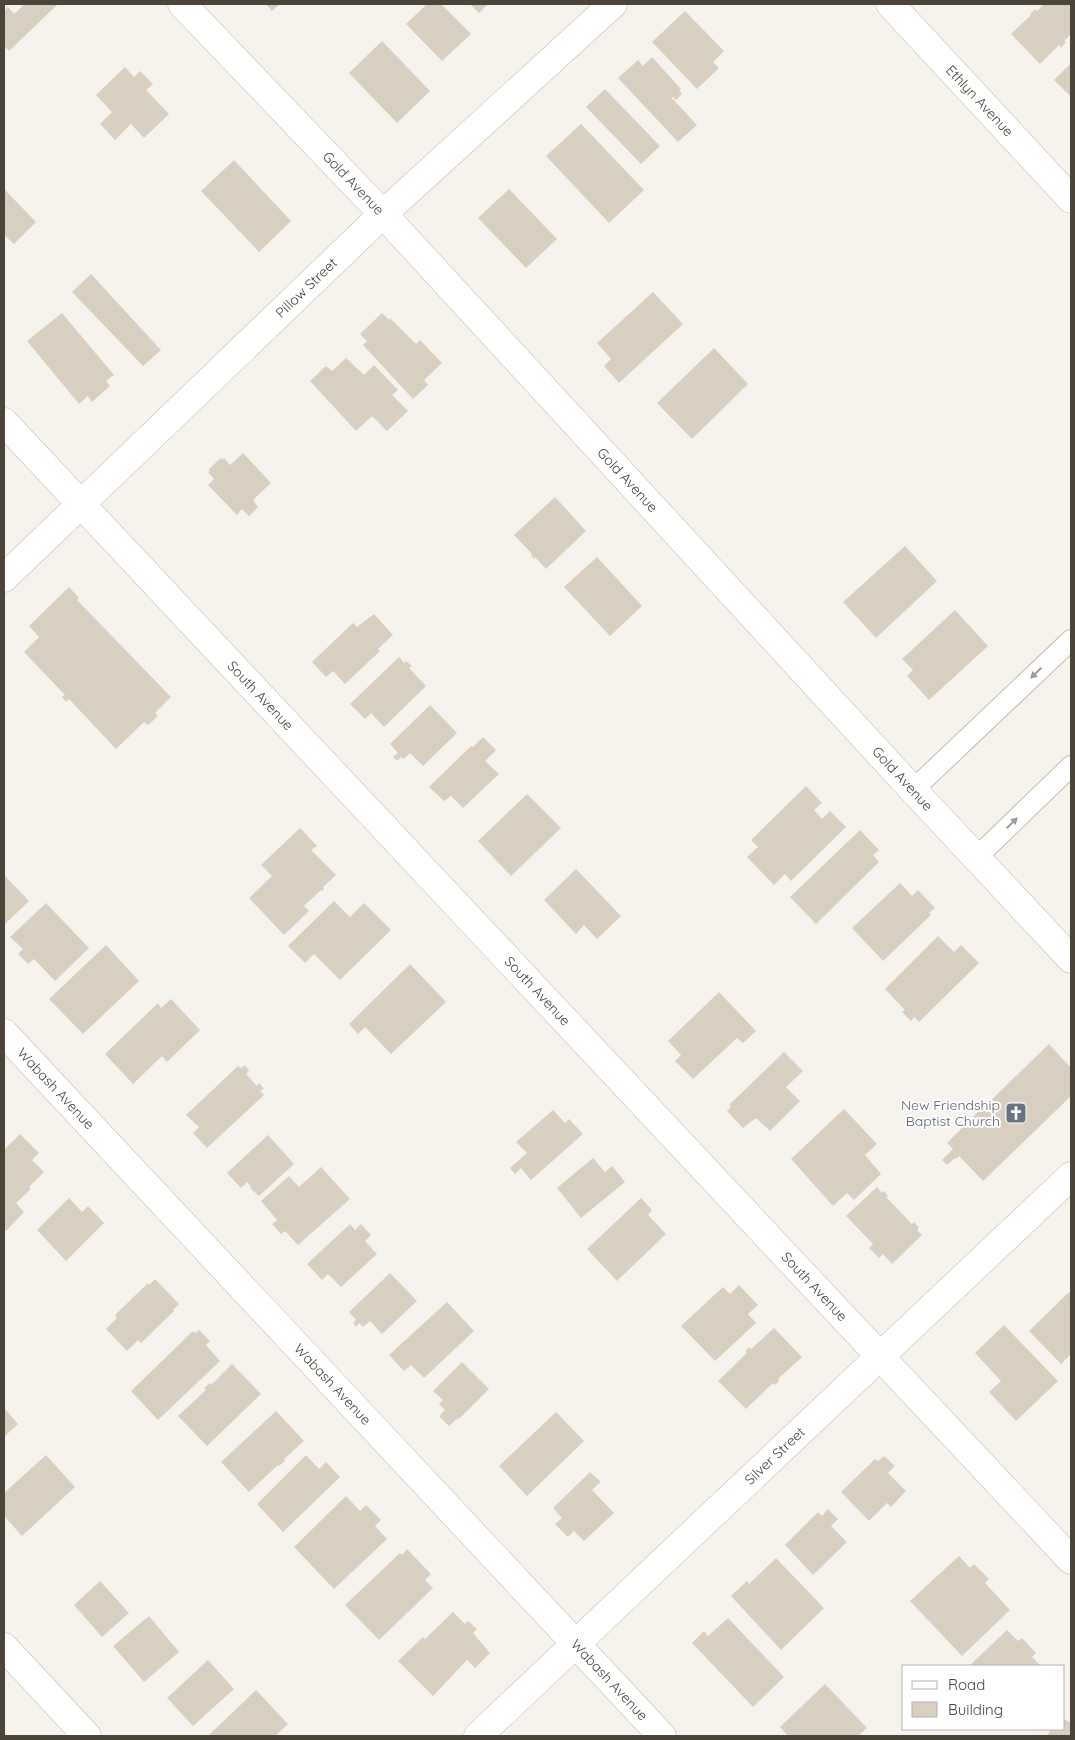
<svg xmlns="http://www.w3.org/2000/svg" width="1075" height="1740" viewBox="0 0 1075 1740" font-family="Quicksand,sans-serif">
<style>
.building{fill:#d8cfc1}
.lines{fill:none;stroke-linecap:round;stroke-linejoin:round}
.lane-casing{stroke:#c2bbae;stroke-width:22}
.street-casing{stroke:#c2bbae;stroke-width:29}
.lane{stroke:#fff;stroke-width:20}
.street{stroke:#fff;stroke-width:28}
.oneway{fill:#9c9892}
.labels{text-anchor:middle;stroke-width:4;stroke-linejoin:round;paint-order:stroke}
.street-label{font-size:14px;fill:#4b4439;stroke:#fff}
.worship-label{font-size:14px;fill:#5b616d;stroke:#fff;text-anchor:end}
</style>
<rect width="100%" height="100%" fill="#f6f3ec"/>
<!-- building -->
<path class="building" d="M25,4H58L9,51L4,46V11L8,7L14,14Z
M266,4H280L272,11Z
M427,4H441L471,34L442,61L406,24Z
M470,4H488L479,13Z
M1044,4H1071V34L1064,41L1066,42L1061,48L1059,45L1040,64L1011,34L1031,15L1030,14L1035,9L1037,11Z
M685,11L724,51L713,62L719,68L697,89L652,42Z
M382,41L430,91L397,123L349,73Z
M652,57L681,89L679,91L682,94L676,100L673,97H671L697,125L678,142L618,78L638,60L643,66Z
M1071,63V97L1054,80Z
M125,67L134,77L140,71L153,84L146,90L169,114L144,138L131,124L115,140L100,124L112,112L96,95Z
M605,89L660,146L641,164L586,107Z
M581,124L644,190L609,223L546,156Z
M234,160L291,221L259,252L201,191Z
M4,189L36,222L14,244L4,235Z
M509,189L557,239L526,268L478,218Z
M91,274L161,350L143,366L72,292Z
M653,292L683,324L619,383L604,366L611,359L597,343Z
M62,313L114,375L106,381L110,386L92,402L88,396L79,404L27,341Z
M382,313L389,320L390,318L416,344L420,340L442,363L424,380L428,385L413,399L363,345L367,341L360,334Z
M714,348L748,384L692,439L657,403Z
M346,358L364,375L374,365L398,390L392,395L408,411L387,431L372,416L356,431L310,381L326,366L332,371Z
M243,453L271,483L253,500L258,507L249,516L242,509L237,515L208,485L214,479L208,472L210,471L209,469L221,458L222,460L224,458L230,465Z
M555,497L586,531L546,569L535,557L534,559L531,555L532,554L514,535Z
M905,546L937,581L876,638L843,602Z
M597,557L642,606L610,636L564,587Z
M69,587L79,598L77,600L171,697L155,713L158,716L148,725L144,722L116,749L69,699L66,702L62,697L65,695L24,652L39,637L29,626Z
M955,610L988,646L929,700L907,676L913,670L902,659Z
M374,614L393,635L378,649L380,651L345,684L333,671L326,677L312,662L353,623L357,627Z
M399,657L404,663L406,661L412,666L409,668L426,686L384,727L371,713L365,719L350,704Z
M430,705L457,733L423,766L410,753L404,759L401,757L397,761L393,757L398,753L390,744Z
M483,737L496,750L485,761L499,774L463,808L451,796L444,801L429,787L471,746L473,747Z
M806,786L822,803L814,810L822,819L830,811L846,827L791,881L785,874L774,885L747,857L758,847L751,840Z
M527,794L561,828L511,876L478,841Z
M300,828L317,846L311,850L336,875L323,887L324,889L322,891L321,890L304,906L309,911L284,935L249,898L272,876L261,865Z
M860,830L879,850L873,855L879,862L816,924L790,897Z
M576,869L621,916L597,939L584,925L576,934L544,900Z
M4,875L29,901L4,925Z
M900,883L912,896L918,890L935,908L929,913L931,915L883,961L852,928Z
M334,901L350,917L364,903L391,930L340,980L314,954L305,963L288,946Z
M46,903L89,948L55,981L34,959L28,964L18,954L23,949L10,937Z
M938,936L954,952L961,945L979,963L919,1022L914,1017L911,1021L902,1012L905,1010L885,989Z
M106,945L139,981L83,1034L49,999Z
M410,964L446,1002L391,1054L365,1027L358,1034L349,1024Z
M719,992L756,1031L743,1043L737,1038L693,1079L675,1061L681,1055L668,1041Z
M171,999L200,1030L167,1062L162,1056L133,1084L105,1054L158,1003L161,1008Z
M1049,1044L1071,1068V1096L983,1181L959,1156L956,1159L955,1158L947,1165L942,1160L953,1149L947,1143L982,1108L980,1106L985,1102L987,1104Z
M784,1052L803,1071L786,1087L800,1101L770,1131L756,1118L743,1128L727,1111L731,1107L729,1105Z
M245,1065L249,1071L246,1074L257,1086L259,1083L264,1089L260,1091L264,1095L207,1148L193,1133L199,1127L186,1115L238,1066L241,1068Z
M844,1109L877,1144L865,1155L881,1174L854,1200L847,1193L833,1206L791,1159Z
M553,1110L565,1123L569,1119L583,1134L531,1180L521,1168L515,1174L510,1168L527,1153L516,1142Z
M20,1134L39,1153L32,1160L44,1172L29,1187L31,1189L16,1203L24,1212L6,1231L4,1229V1150Z
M268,1135L294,1164L259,1196L250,1188L251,1187L247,1182L241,1188L227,1173Z
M593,1158L605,1172L612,1166L625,1182L581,1218L557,1188Z
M321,1167L350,1199L298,1245L285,1231L281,1234L272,1224L277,1220L261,1201L289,1176L299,1187Z
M877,1187L882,1193L884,1191L888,1196L886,1197L912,1224L914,1222L919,1228L917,1230L922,1235L892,1264L883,1254L879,1258L869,1248L873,1244L846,1216Z
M69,1198L82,1212L88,1206L104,1223L66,1261L37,1230Z
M641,1198L652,1210L648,1215L666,1234L617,1281L587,1249Z
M350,1224L355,1230L361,1224L371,1235L365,1241L377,1254L341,1287L328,1274L322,1280L307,1264Z
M390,1273L417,1301L382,1334L370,1321L363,1327L359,1323L356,1327L353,1323L356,1320L349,1312Z
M155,1279L179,1304L173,1310L174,1311L141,1343L138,1340L127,1351L106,1329L117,1318L115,1315L148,1283L149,1285Z
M739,1285L758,1305L748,1314L756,1323L715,1361L681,1326L723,1287L730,1294Z
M1069,1292L1071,1294V1354L1061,1364L1029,1331Z
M447,1302L474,1331L424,1378L411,1365L404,1371L389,1355Z
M1004,1325L1058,1381L1016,1421L989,1392L1001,1381L975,1353Z
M774,1328L802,1357L778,1379L779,1381L775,1385L773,1383L746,1409L718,1381L747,1353L745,1352L749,1347L751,1349Z
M199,1330L210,1341L206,1345L220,1361L158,1420L131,1391L193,1331L195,1333Z
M462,1362L489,1389L459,1419L458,1418L449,1426L439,1416L445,1410L439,1404L443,1400L433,1391Z
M232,1364L261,1394L207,1446L178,1416L206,1390L204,1388L210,1383L211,1385Z
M4,1408L18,1424L4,1437Z
M276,1411L304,1441L284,1459L285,1461L279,1466L278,1465L249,1492L221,1462Z
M556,1412L584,1441L527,1496L499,1466Z
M46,1455L75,1487L22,1536L4,1516V1493Z
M306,1455L319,1469L326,1462L340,1477L283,1532L257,1504Z
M884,1456L895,1466L888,1473L906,1491L891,1507L887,1503L869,1521L841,1492L875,1459L878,1461Z
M590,1472L601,1482L592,1490L614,1513L584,1541L574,1531L568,1537L555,1524L562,1518L553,1508Z
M346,1496L360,1511L366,1505L381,1520L375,1526L387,1539L334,1589L294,1547Z
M828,1509L838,1519L831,1526L847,1542L813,1575L785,1545L818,1512L822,1516Z
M407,1549L431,1574L425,1580L433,1588L379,1640L345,1605L400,1553L402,1555Z
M959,1556L970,1568L974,1564L989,1579L985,1583L1010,1610L962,1656L910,1601Z
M776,1558L824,1608L781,1650L731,1596L747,1581L749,1584Z
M100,1581L129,1613L102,1637L74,1605Z
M453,1612L465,1624L468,1621L477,1629L473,1633L490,1653L475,1668L467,1660L433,1696L398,1661L423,1637L425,1639Z
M149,1616L179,1652L144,1682L113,1646Z
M728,1618L784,1677L753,1707L692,1643L704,1631L708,1636Z
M1007,1630L1018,1641L1022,1638L1036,1653L1032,1657L1041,1666H969Z
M208,1660L234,1689L193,1726L167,1698Z
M825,1684L867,1728L858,1736H788L780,1727Z
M256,1690L288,1724L275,1736H208Z
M1064,1719L1071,1723V1736H1047L1051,1729H1064Z"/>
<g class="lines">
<!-- lane casing -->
<g class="lane-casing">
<path id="lane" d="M913,790L1071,640
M977,857L1071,766"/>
</g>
<!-- street casing -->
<g class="street-casing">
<g id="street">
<path id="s1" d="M182,4L383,214L913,790L1071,959"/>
<path id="s2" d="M890,4L1071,199"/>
<path id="s3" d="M4,422L1071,1560"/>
<path id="s4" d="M4,578L383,214L613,4"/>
<path id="s5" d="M4,1033L662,1736"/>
<path d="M4,1647L87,1736"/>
<path id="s6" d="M478,1736L1071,1176"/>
</g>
</g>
<!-- lane -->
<use href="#lane" class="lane"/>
<!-- street -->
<use href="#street" class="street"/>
</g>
<!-- one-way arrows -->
<defs><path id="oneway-solid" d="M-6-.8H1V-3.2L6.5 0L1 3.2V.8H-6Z" transform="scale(1.25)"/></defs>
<g class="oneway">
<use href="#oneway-solid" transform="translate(1036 673) rotate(136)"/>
<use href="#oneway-solid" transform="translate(1012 823) rotate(-44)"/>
</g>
<!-- icons -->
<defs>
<g id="church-square" transform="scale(1.125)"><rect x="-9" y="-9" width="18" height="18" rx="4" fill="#6b7280" stroke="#fff"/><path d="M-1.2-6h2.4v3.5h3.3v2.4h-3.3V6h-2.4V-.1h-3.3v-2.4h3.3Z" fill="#fff"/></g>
</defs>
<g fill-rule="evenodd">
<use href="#church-square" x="1016" y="1113"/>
</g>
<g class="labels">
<!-- street labels -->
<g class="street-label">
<text dy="5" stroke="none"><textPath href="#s2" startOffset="132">Ethlyn Avenue</textPath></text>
<text dy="5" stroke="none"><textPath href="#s1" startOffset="248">Gold Avenue</textPath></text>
<text dy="5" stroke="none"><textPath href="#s4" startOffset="419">Pillow Street</textPath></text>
<text dy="5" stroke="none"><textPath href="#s1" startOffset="652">Gold Avenue</textPath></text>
<text dy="5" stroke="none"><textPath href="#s3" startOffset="375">South Avenue</textPath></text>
<text dy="5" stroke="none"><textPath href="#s1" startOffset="1058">Gold Avenue</textPath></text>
<text dy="5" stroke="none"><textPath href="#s3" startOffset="780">South Avenue</textPath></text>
<text dy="5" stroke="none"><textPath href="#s5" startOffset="76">Wabash Avenue</textPath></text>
<text dy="5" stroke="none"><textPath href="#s3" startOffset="1185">South Avenue</textPath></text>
<text dy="5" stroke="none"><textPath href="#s5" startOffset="481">Wabash Avenue</textPath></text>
<text dy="5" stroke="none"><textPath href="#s6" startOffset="408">Silver Street</textPath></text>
<text dy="5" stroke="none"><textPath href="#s5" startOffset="886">Wabash Avenue</textPath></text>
</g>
<!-- worship labels -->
<g class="worship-label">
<text x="1000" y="1110">New Friendship<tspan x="1000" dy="16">Baptist Church</tspan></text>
</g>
</g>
<!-- border -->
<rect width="1075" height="1740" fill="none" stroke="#4b4439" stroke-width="10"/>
<!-- legend -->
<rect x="902" y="1665" width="162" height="65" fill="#ffffff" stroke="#b7b4b0"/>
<rect x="912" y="1681" width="25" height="8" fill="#ffffff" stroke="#b7b4b0"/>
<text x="948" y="1690" font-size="15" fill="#4b4439">Road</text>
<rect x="912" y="1702" width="25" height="15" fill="#d8cfc1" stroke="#b7b4b0"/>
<text x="948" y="1715" font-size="15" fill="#4b4439">Building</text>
</svg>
